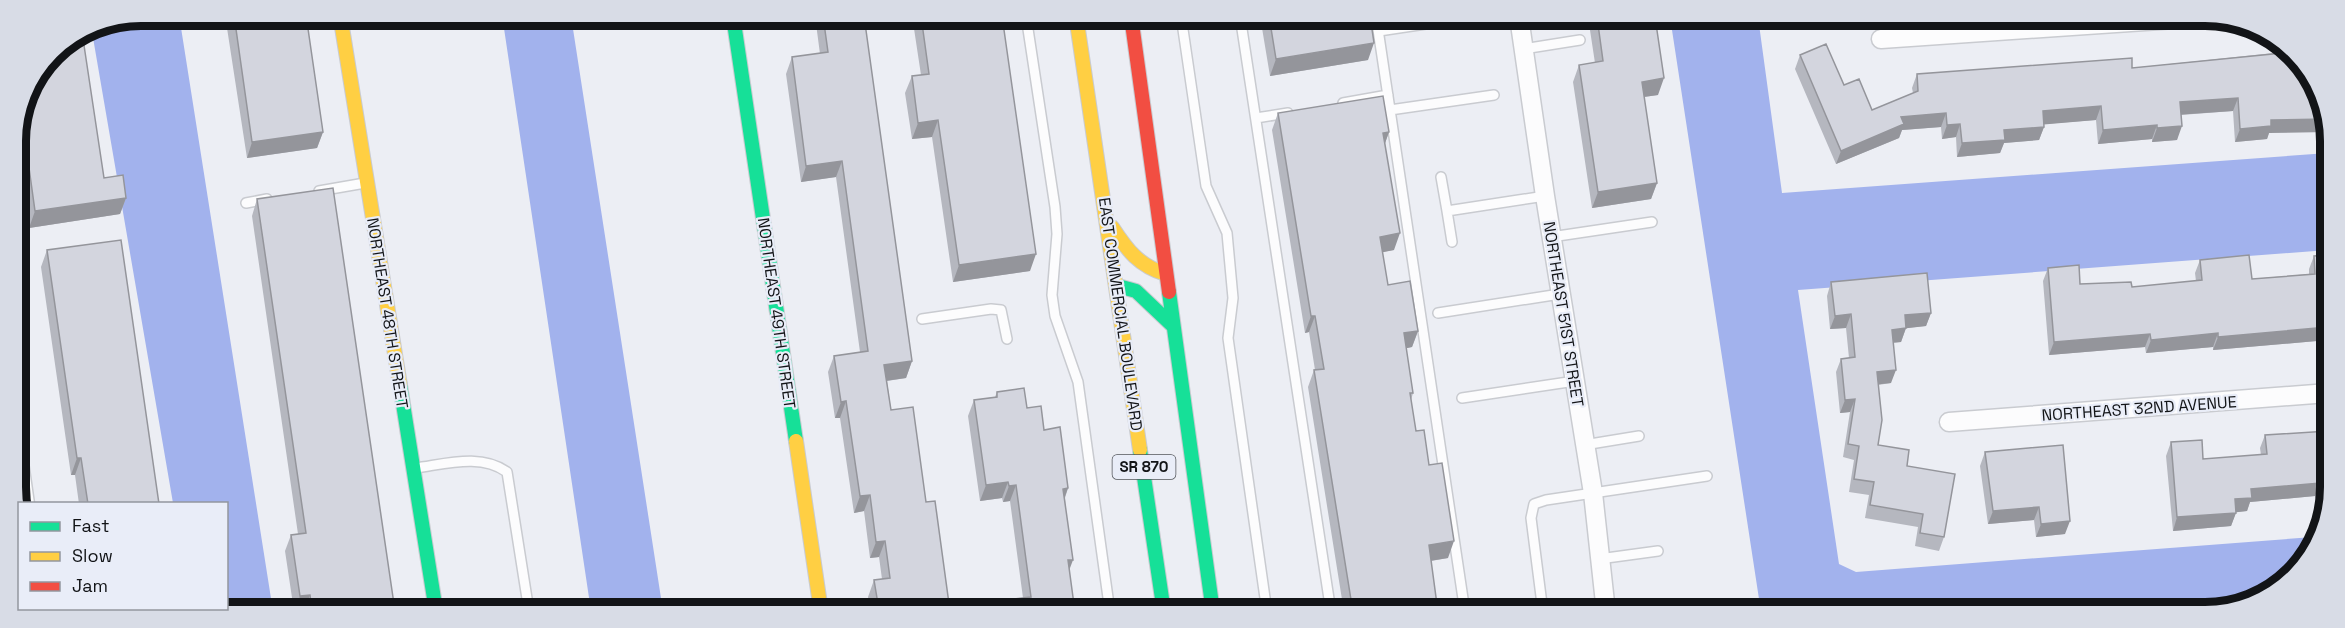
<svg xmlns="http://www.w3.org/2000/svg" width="2345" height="628" viewBox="0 0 2345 628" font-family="'Space Grotesk',sans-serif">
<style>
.water{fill:#a2b2ed}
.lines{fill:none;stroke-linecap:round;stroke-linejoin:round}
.lane-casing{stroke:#c9cbd0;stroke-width:12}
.street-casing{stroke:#c9cbd0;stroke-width:21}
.fast-casing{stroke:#c9cbd0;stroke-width:16}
.slow-casing{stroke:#c9cbd0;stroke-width:16}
.jam-casing{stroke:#c9cbd0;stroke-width:16}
.lane{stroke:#fcfcfd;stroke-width:9}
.street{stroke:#fcfcfd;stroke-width:18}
.fast{stroke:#16e098;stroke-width:14}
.slow{stroke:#ffcf43;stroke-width:14}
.jam{stroke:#f24e42;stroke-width:14}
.wall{fill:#b5b7bf}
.shaded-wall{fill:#94959b}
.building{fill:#d3d5de;stroke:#94959b;stroke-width:1.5}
.labels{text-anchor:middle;stroke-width:4.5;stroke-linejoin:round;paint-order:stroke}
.shield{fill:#e9edf8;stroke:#52555a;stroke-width:1.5}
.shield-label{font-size:15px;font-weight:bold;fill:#121417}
.street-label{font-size:16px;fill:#121417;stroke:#e9edf8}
.rim{fill:none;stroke:#121417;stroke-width:8}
</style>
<rect width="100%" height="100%" fill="#eceef4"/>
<!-- water -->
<path class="water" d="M141,15H179L273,611H191V609L226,608V504L173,503L91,26Z
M502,15L571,16L663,611H591Z
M1670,17H1758L1782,193L2328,153V250L1798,290L1839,564L1856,572L2313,537L2287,582L2212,613L1761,612Z"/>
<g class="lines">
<!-- lane casing -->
<g class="lane-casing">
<path id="lane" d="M1026,16L1055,207L1057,234L1052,295L1055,316L1078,382L1110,612
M1181,16L1206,186L1227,233L1233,298L1228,338L1267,612
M1240,16L1331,612
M1376,16L1465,612
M343,18L362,15
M1379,31L1472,17
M1523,49L1580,40
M1343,103L1388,95
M1390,110L1494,95
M1256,118L1288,113
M1441,177L1447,211
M319,191L365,183
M246,203L267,199
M1551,237L1652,222
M1452,242L1447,211L1545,196
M1438,313L1560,294
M922,319L991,309L1001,310L1007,339
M1462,398L1575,381
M1584,445L1639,436
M415,468C446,464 481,453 507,472L529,611
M1599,559L1658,551
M1543,612L1531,518L1534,504L1546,500L1707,476"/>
</g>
<!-- street casing -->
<g class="street-casing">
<path id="street" d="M1519,17L1545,196L1593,493L1606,612
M1881,39L2204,17
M1949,422L2328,393
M17,449L25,504"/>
</g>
<!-- fast casing -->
<g class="fast-casing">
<path id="fast" d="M733,16L796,441
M1118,286L1136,291L1173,326
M1169,292L1213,612
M400,385L436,611
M1140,450L1164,612"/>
</g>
<!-- slow casing -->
<g class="slow-casing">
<path id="slow" d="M340,15L400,385
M1076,16L1140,450
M1112,227C1127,250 1139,266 1166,274
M796,441L821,611"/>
</g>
<!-- jam casing -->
<g class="jam-casing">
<path id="jam" d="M1131,16L1169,292"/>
</g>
<!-- lane -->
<use href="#lane" class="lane"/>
<!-- street -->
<use href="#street" class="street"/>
<!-- fast -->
<use href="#fast" class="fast"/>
<!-- slow -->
<use href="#slow" class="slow"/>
<!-- jam -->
<use href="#jam" class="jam"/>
</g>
<!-- wall -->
<path class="wall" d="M225,15H306L323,132L317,148L247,158Z
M815,16H864L912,361L906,378L887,381L891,410L926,502L950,611H870L868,597L874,580L882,579L879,557L870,558L864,511L854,513L840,418H835L828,372L834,356L860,352L836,177L801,182L786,74L792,57L820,54Z
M892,16H1002L1030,271L953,282L932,137L912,139L905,93L912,76L921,75L913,22L893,25Z
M1260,16H1370L1368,60L1270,76Z
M1588,17H1655L1658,95L1644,97L1657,183L1651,199L1592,208L1573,82L1579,65L1595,63Z
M2283,52L2269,133L2267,139L2235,142L2233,111L2181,115L2177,140L2152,142V139L2098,144L2096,120L2044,124V127L2039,140L2004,143L2000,153L1957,157L1956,137L1942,139L1941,127L1902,130L1899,138L1836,164L1795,69L1800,55L1844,85L1872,110L1913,93L1912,88L1917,74L2132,68Z
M25,92L104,178L126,198L120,214L29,228L15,132Z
M1278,113L1389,132L1385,143L1394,250L1382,252L1388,285L1418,331L1412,347L1406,348L1413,393L1411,400L1416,431L1429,465L1448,558L1431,561L1438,612H1344L1308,387L1314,370H1315L1309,332L1305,333L1272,130Z
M257,199L395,611H294L285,551L291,535L298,534L252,216Z
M47,250L159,504H79L75,475H71L41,267Z
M2328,255V340L2213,350V347L2146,353L2145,347L2049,355L2043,281L2048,268L2080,284L2132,287L2196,281L2195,273L2200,260L2252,279L2309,274V269L2314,256Z
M1831,282L1931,313L1926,326L1906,328L1901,342L1893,343L1891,383L1878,385V445L1907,466L1944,537L1939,551L1915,546L1918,527L1865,518L1869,495L1849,492L1854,460L1843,457L1850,412L1840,413L1836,372L1841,359L1849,358L1846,328L1830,329L1827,296Z
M997,392L1027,408L1044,430L1068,488L1065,498L1069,569L1075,612L1002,611L1007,600L1023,598L1010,501L1003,502L1002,498L980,501L968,416L974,400L995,397Z
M2328,431V512L2325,517L2317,518L2315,496L2250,502L2247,511L2236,512L2231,526L2173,531L2166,456L2171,442L2203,459L2261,455L2260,448L2265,435Z
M1985,452L2065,534L2036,537L2034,520L1988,524L1980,466Z"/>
<!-- shaded-wall -->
<path class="shaded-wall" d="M896,16H915L913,22L893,25Z
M1374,43L1368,60L1270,76L1276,59Z
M1664,78L1658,95L1636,98L1642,82Z
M2238,98L2233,111L2175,115L2180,102Z
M2101,106L2096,120L2038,125L2043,111Z
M1946,113L1941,127L1902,130L1899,138L1836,164L1841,151L1901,117Z
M2328,119V132L2269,133L2267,139L2235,142L2240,129L2271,120Z
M938,120L932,137L912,139L918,123Z
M1960,124L1956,137L1942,139L1947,125Z
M2157,125L2152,139L2098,144L2103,130Z
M2182,126L2177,140L2152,142L2157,128Z
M2044,127L2039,140L2004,143L2000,153L1957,157L1962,143L2004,130Z
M323,132L317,148L247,158L252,142Z
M1389,132L1383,149V133Z
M842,161L836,177L801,182L806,166Z
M1657,183L1651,199L1592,208L1598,192Z
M126,198L120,214L29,228L35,211Z
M1400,233L1394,250L1374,254L1380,237Z
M1036,254L1030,271L953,282L959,265Z
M1931,313L1926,326L1900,329L1905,315Z
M1851,314L1846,328L1830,329L1835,316Z
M1311,316H1315L1309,332L1305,333Z
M2328,327V340L2213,350L2218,337Z
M1906,328L1901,342L1887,343L1892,330Z
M1418,331L1412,347L1398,350L1404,333Z
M2218,333L2213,347L2146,353L2151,340Z
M2150,334L2145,347L2049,355L2054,342Z
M912,361L906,378L878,382L884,365Z
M1896,370L1891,383L1872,385L1877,372Z
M1855,399L1850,412L1840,413L1845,400Z
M846,401L840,418H835L841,402Z
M77,458H81L75,475H71Z
M1008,482L1002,498L980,501L986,485Z
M2320,483L2315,496L2250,502L2247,511L2230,513L2235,499L2251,489Z
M1016,485L1010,501L1003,502L1009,486Z
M1068,488L1062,505L1063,489Z
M870,495L864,511L854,513L860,496Z
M2322,504H2328V512L2325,517L2317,518Z
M2039,507L2034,520L1988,524L1993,511Z
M2236,513L2231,526L2173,531L2177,517Z
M2070,521L2065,534L2036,537L2041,524Z
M885,541L879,557L870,558L876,542Z
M1454,541L1448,558L1423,562L1429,545Z
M1068,560H1073L1067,576Z
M310,595L304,611H295L300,596Z
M894,608L893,611H878L879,610Z"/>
<!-- building -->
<path class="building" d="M234,15H306L323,132L252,142Z
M823,16H864L912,361L884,365L891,410L913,407L926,502L935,501L950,611H894V608L879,610L874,580L890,578L885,541L876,542L870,495L860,496L846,401L841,402L834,356L868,351L842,161L806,166L792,57L828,52Z
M921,16H1002L1036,254L959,265L938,120L918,123L912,76L929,74Z
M1269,16H1370L1374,43L1276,59Z
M1597,17H1655L1664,78L1642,82L1657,183L1598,192L1579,65L1603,61Z
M82,32L104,178L123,175L126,198L35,211L21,110L25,92L52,52Z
M1826,44L1844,85L1859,79L1872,110L1918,91L1917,74L2132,58V68L2293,52L2328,116V119L2271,120V126L2240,129L2238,98L2180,102L2182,126L2157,128V125L2103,130L2101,106L2043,111L2044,127L2004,130L2005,140L1962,143L1960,124L1947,125L1946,113L1901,117L1904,124L1841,151L1800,55Z
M1383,96L1389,132L1383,133L1400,233L1380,237L1388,285L1410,281L1418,331L1404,333L1413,393H1410L1416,431L1424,430L1429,465L1442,463L1454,541L1429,545L1438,612H1353L1314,370L1324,369L1315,316H1311L1278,113Z
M333,188L395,611H312L310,595L300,596L296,569L291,535L306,533L257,199Z
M121,240L159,504H88L81,458H77L47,250Z
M2249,255L2252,279L2315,274L2314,256L2328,255V327L2218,337V333L2151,340L2150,334L2054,342L2048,268L2079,265L2080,284L2131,282L2132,287L2202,280L2200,260Z
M1927,273L1931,313L1905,315L1906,328L1892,330L1896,370L1877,372L1882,420L1878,445L1909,450L1907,466L1955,474L1944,537L1920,533L1923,514L1870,505L1874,482L1854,479L1859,446L1848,444L1855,399L1845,400L1841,359L1855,357L1851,314L1835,316L1831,282Z
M1024,388L1027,408L1041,406L1044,430L1060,427L1068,488L1063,489L1073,560H1068L1075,612L1008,611L1007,600L1031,597L1016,485L1009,486L1008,482L986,485L974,400L997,397V392Z
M2328,431V504H2322L2320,483L2251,489L2252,498L2235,499L2236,513L2177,517L2171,442L2202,440L2203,459L2267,454L2265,435Z
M2063,445L2070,521L2041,524L2039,507L1993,511L1985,452Z
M112,609H180V611H116Z"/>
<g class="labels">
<!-- shield labels -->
<rect class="shield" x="1112.5" y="455" width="63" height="24" rx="4.5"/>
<g class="shield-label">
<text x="1144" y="472">SR 870</text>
</g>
<!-- street labels -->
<g class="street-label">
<text transform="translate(388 313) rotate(81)" y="6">NORTHEAST 48TH STREET</text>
<text transform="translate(777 313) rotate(82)" y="6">NORTHEAST 49TH STREET</text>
<text transform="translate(1121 314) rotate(82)" y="6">EAST COMMERCIAL BOULEVARD</text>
<text transform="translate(1564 314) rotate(81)" y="6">NORTHEAST 51ST STREET</text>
<text transform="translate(2139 408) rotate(-4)" y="6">NORTHEAST 32ND AVENUE</text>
</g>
</g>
<!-- crop -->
<path d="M0 0H2345V628H0ZM141 26H2205A115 115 0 0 1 2320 141V487A115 115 0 0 1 2205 602H141A115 115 0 0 1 26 487V141A115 115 0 0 1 141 26Z" fill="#d8dce6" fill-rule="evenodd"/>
<path class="rim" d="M141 26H2205A115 115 0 0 1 2320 141V487A115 115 0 0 1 2205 602H141A115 115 0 0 1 26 487V141A115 115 0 0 1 141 26Z"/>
<!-- legend -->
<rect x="18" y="502" width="210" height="108" fill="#e9edf8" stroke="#93969e" stroke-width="1.5"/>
<rect x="30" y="522" width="30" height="9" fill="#16e098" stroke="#93969e" stroke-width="1.5"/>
<text x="72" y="532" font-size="18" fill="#121417">Fast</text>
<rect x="30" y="552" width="30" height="9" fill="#ffcf43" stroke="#93969e" stroke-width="1.5"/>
<text x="72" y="562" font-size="18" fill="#121417">Slow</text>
<rect x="30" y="582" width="30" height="9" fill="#f24e42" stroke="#93969e" stroke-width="1.5"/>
<text x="72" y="592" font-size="18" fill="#121417">Jam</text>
</svg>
